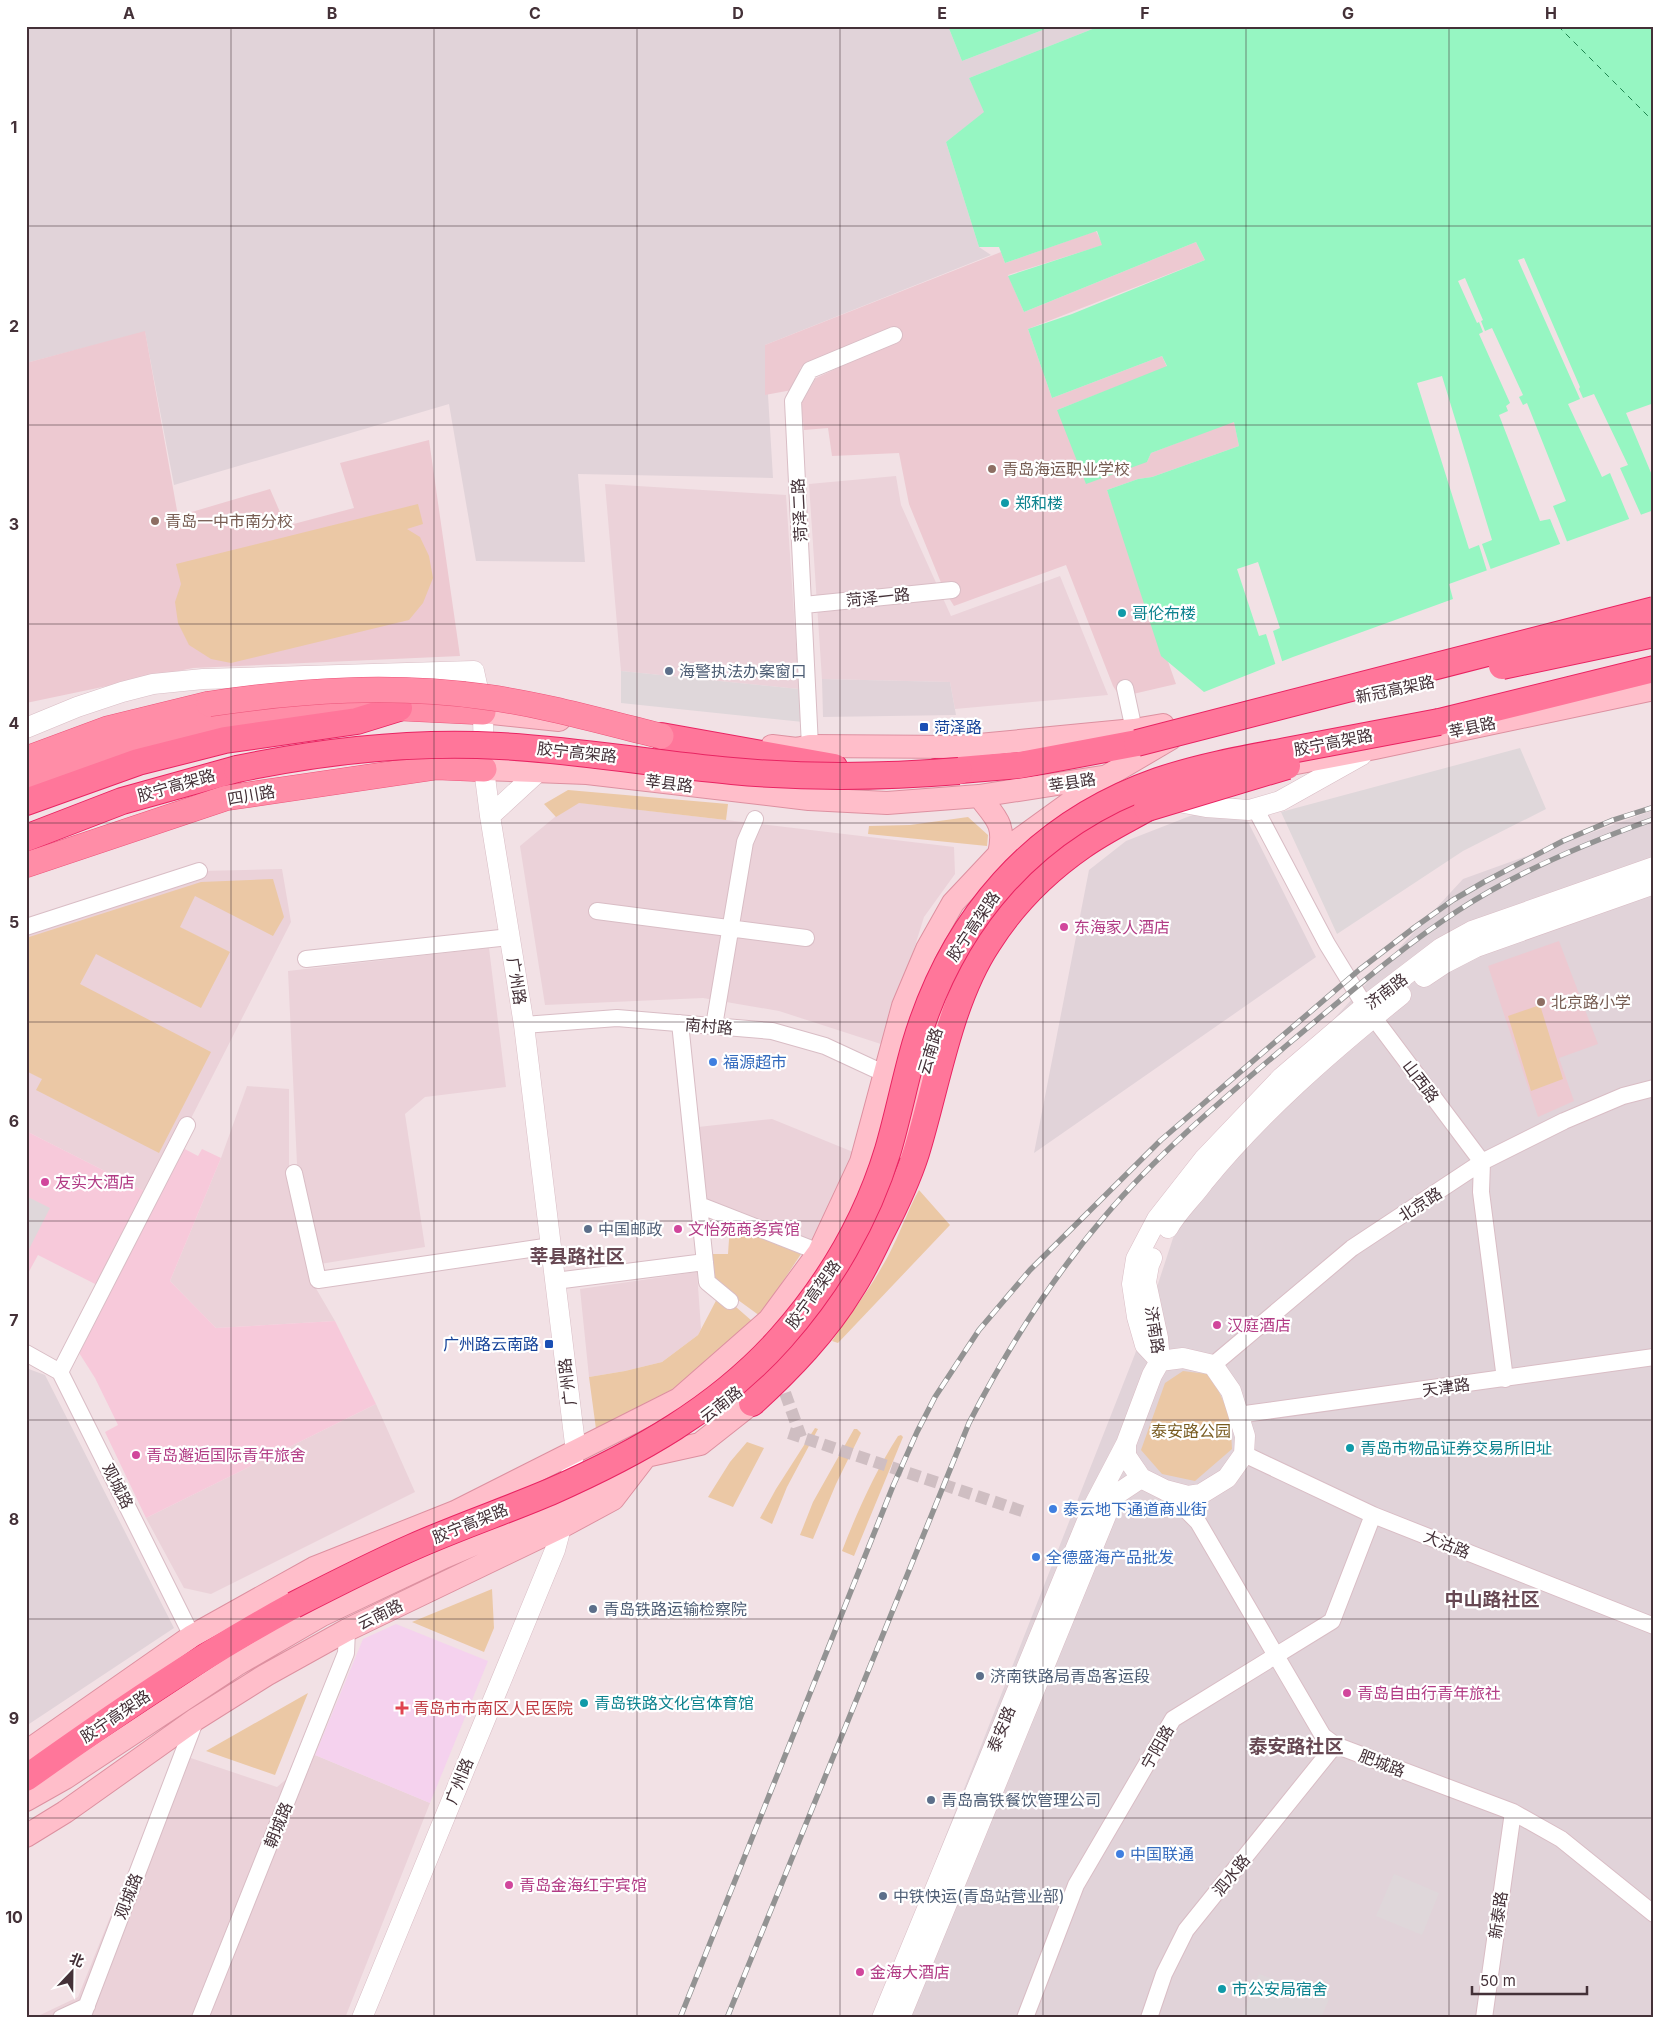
<svg xmlns="http://www.w3.org/2000/svg" width="1680" height="2044" viewBox="0 0 1680 2044" font-family="Inter,'Noto Sans SC',sans-serif">
<style>
.residential{fill:#ebd2d9}
.commercial{fill:#f7c9da}
.industrial{fill:#e1d3d9}
.education{fill:#edc9d1}
.medical{fill:#f5d2ee}
.green{fill:#ebc8a5}
.parking{fill:#dfd7da}
.water{fill:#96f6c2}
.pier{fill:#f2e1e5}
.lines{fill:none;stroke-linecap:round;stroke-linejoin:round}
.ferry{stroke:#1e854f;stroke-width:1;stroke-dasharray:6 5;stroke-linecap:butt}
.pedestrian-tunnel{stroke:#cfbec2;stroke-width:12;stroke-dasharray:12 6;stroke-linecap:butt}
.minor-casing{stroke:#d9bdc5;stroke-width:18}
.tertiary-casing{stroke:#d9bdc5;stroke-width:21}
.secondary-casing{stroke:#dd90a0;stroke-width:24}
.primary-casing{stroke:#ed547a;stroke-width:26}
.trunk-casing{stroke:#e92462;stroke-width:28}
.minor{stroke:#fff;stroke-width:16}
.tertiary{stroke:#fff;stroke-width:20}
.secondary{stroke:#ffbeca;stroke-width:22}
.primary{stroke:#ff8da7;stroke-width:25}
.trunk{stroke:#ff769a;stroke-width:26}
.rail-casing{stroke:#939393;stroke-width:5.5}
.rail{stroke:#fff;stroke-width:4;stroke-dasharray:11;stroke-linecap:butt}
.primary-bridge-casing{stroke:#ed547a;stroke-width:26;stroke-linecap:butt}
.trunk-bridge-casing{stroke:#e92462;stroke-width:28;stroke-linecap:butt}
.primary-bridge{stroke:#ff8da7;stroke-width:25}
.trunk-bridge{stroke:#ff769a;stroke-width:26}
.grid{fill:none;stroke:#443138;stroke-width:1;stroke-opacity:0.55}
.education-dot{fill:#8d6e63;stroke:#fff;stroke-width:2}
.culture-dot{fill:#0f9aa8;stroke:#fff;stroke-width:2}
.service-dot{fill:#5c6f8a;stroke:#fff;stroke-width:2}
.transit-dot{fill:#1a4fb4;stroke:#fff;stroke-width:2}
.hotel-dot{fill:#d1479c;stroke:#fff;stroke-width:2}
.shop-dot{fill:#3f7fe0;stroke:#fff;stroke-width:2}
.health-dot{fill:#e0444e;stroke:#fff;stroke-width:2}
.labels{text-anchor:middle;stroke-width:4.5;stroke-linejoin:round;paint-order:stroke}
.education-label{font-size:16px;fill:#785e54;stroke:#fff;text-anchor:start}
.culture-label{font-size:16px;fill:#0d838f;stroke:#fff;text-anchor:start}
.street-label{font-size:16px;fill:#443138;stroke:#fff}
.service-label{font-size:16px;fill:#4e5e75;stroke:#fff;text-anchor:start}
.transit-label{font-size:16px;fill:#164399;stroke:#fff;text-anchor:start}
.hotel-label{font-size:16px;fill:#b23c85;stroke:#fff;text-anchor:start}
.shop-label{font-size:16px;fill:#366cbe;stroke:#fff;text-anchor:start}
.park-label{font-size:16px;fill:#795c21;stroke:#fff}
.health-label{font-size:16px;fill:#be3a42;stroke:#fff;text-anchor:start}
.quarter-label{font-size:19px;font-weight:bold;fill:#674853;stroke:#fff}
.neatline{fill:none;stroke:#443138;stroke-width:2}
.grid-label{font-size:16px;text-anchor:middle;font-weight:bold;fill:#443138}
</style>
<rect width="100%" height="100%" fill="#f2e1e5"/>
<!-- residential -->
<path class="residential" d="M896,476L901,505L951,616L1060,576L1108,695L955,709L950,682L822,679L809,484Z
M605,484L786,495L799,689L621,671Z
M573,802L954,847L955,874L924,917L884,1045L779,1011L703,998L545,1005L520,846Z
M282,869L291,922L152,1195L26,1131V927L199,871Z
M489,948L506,1087L425,1097L405,1114L425,1247L320,1264L297,1164L288,971Z
M247,1086L289,1089V1168L314,1285L335,1321L216,1328L170,1281L221,1158Z
M772,1119L858,1154L816,1247L707,1202L698,1127Z
M697,1272L701,1329L698,1335L662,1362L625,1371L589,1377L580,1289Z
M376,1404L415,1492L211,1594L184,1588L146,1518Z
M176,1753L277,1787L315,1755L430,1803L345,2018H34L78,1997Z"/>
<!-- commercial -->
<path class="commercial" d="M26,1131L152,1195L99,1286L38,1255L26,1277Z
M179,1146L198,1156L202,1149L221,1158L170,1281L216,1328L335,1321L376,1404L146,1518L105,1432L118,1425L95,1378L76,1348Z"/>
<!-- industrial -->
<path class="industrial" d="M26,26H948L962,61L1053,26H1100L969,78L985,112L946,142L979,247L991,255L765,345L773,478L578,474L585,562L476,561L449,404L174,485L145,332L26,363Z
M822,679L950,682L956,715L823,717Z
M1236,798L1316,957L1034,1153L1089,870L1126,841Z
M1654,810V2018H880L896,1962L1135,1354L1196,1168L1463,879Z
M26,1368L45,1375L174,1628L26,1726Z"/>
<!-- education -->
<path class="education" d="M1096,231L1103,245L1008,275L1024,312L1196,242L1205,260L1028,329L1052,398L1162,356L1167,367L1057,410L1147,462L1151,453L1234,421L1239,446L1152,477L1138,479L1107,490L1176,684L1120,697L1113,686L1066,565L954,606L944,590L909,504L899,453L832,456L828,428L804,430L801,404L816,378L896,341L891,330L801,367L792,390L765,395V345L1001,252L1005,263Z
M145,331L178,516L270,489L286,526L354,508L340,463L429,440L460,656L193,668L26,703V363Z
M1559,941L1598,1044L1559,1058L1574,1101L1538,1117L1488,966Z"/>
<!-- medical -->
<path class="medical" d="M396,1624L488,1661L430,1803L315,1755L363,1639Z"/>
<!-- green -->
<path class="green" d="M418,504L423,524L407,529L420,537L429,556L433,578L423,603L409,620L231,663L211,659L189,645L178,623L175,602L181,584L176,564Z
M568,790L728,804L726,820L579,803L556,817L544,804Z
M968,817L988,835L987,846L868,834L869,826L910,825Z
M273,879L284,917L273,936L195,896L180,927L230,952L201,1008L96,954L80,984L211,1052L159,1153L36,1090L42,1079L26,1071V938L201,882Z
M1540,1005L1563,1079L1531,1091L1508,1016Z
M919,1190L950,1225L838,1343L832,1341C853,1310 877,1280 893,1246C902,1228 909,1208 919,1190Z
M730,1225L801,1254L760,1316L712,1281L711,1254H728Z
M720,1293L752,1321L672,1393L596,1429L589,1377L625,1371L662,1362L698,1335Z
M1183,1371L1207,1374L1219,1392L1230,1416L1232,1449L1195,1481L1162,1474L1141,1450L1165,1383Z
M815,1428L818,1429L787,1487L772,1524L760,1518L776,1489Z
M854,1429H857L861,1433L836,1484L813,1539L800,1535L813,1502Z
M901,1435L903,1437L854,1556L842,1551C857,1512 875,1472 898,1436Z
M747,1442L764,1448L733,1507L708,1497L730,1462Z
M492,1589L494,1628L484,1652L412,1622Z
M308,1693L275,1775L206,1751Z"/>
<!-- parking -->
<path class="parking" d="M621,671L799,689L803,722L621,703Z
M1520,748L1546,809L1463,851L1337,934L1281,812Z
M26,1196L50,1208L26,1255Z
M1394,1874L1439,1893L1422,1935L1376,1916Z
M1259,1974L1329,1999L1321,2018H1241Z"/>
<!-- water -->
<path class="water" d="M948,26H1053L962,61Z
M1100,26H1654V403L1626,413L1654,480V510L1449,584L1453,599L1293,657L1204,692L1161,656L1107,490L1138,479L1152,477L1239,446L1234,422L1151,453L1147,462L1086,484L1057,410L1167,366L1162,356L1052,398L1028,329L1072,314L1205,260L1196,242L1024,312L1008,276L1102,245L1097,231L1005,263L999,247H979L946,142L984,112L969,78Z"/>
<!-- pier -->
<path class="pier" d="M1524,258L1580,387L1579,389L1583,398L1594,394L1628,465L1620,468L1642,517L1630,521L1610,473L1602,477L1568,404L1580,399L1518,260Z
M1465,278L1483,320L1481,321L1485,331L1492,328L1523,395L1519,397L1523,405L1527,403L1566,501L1553,506L1568,544L1561,546L1550,519L1540,521L1499,415L1508,411L1506,406L1510,403L1479,334L1483,332L1479,322L1477,323L1458,281Z
M1442,376L1492,540L1482,544L1491,570L1487,571L1479,545L1469,549L1417,383Z
M1258,562L1280,628L1273,631L1283,664L1276,666L1266,634L1259,636L1237,569Z"/>
<g class="lines">
<!-- ferry -->
<path class="ferry" d="M1558,26L1654,122"/>
<!-- pedestrian-tunnel -->
<path class="pedestrian-tunnel" d="M779,1376L801,1437
M789,1433L1028,1513"/>
<!-- minor casing -->
<g class="minor-casing">
<path id="minor" d="M804,605L952,590
M1125,688L1134,730
M810,746L793,401L810,370L894,335
M1255,808L1327,944L1365,1006L1482,1162L1481,1192L1505,1379
M597,911L806,938
M26,927L199,871
M306,959L510,937
M680,1023L707,1282L730,1301
M524,1025L617,1018L772,1031L825,1046L894,1078
M714,1026L745,842L755,819
M294,1173L318,1280L551,1246
M699,1205L819,1252
M555,1281L705,1262
M26,1353L60,1372L192,1636
M1213,1365L1352,1248L1482,1162L1564,1121L1623,1096L1654,1088
M60,1372L187,1125
M1238,1415L1654,1357
M1244,1454L1373,1515L1654,1626
M1165,1492L1172,1496L1198,1522L1323,1736L1335,1745L1513,1812L1561,1839L1654,1914
M61,2018L87,2006
M82,2018L196,1719
M200,2018L346,1653L347,1630
M1025,2018L1076,1885L1173,1719L1332,1621L1373,1515
M1149,2018L1164,1974L1186,1930L1335,1745
M1484,2018L1513,1812"/>
</g>
<!-- tertiary casing -->
<g class="tertiary-casing">
<path id="tertiary" d="M26,728L77,707L122,692L153,684L203,679L474,671L483,712L484,769L490,816L524,1025L575,1444L567,1505L555,1550L362,2018
M1173,801L1206,807L1249,810L1280,801L1362,755
M490,816L539,771
M1424,977L1445,963L1476,947L1654,884
M1168,1228C1177,1212 1192,1198 1203,1183C1261,1112 1330,1052 1401,995
M1152,1258L1149,1265L1146,1282L1158,1338L1160,1361
M1183,1358L1213,1365L1231,1391L1245,1436L1244,1454L1227,1478L1201,1494L1188,1496L1165,1490L1141,1478L1126,1456V1444L1152,1375L1160,1361Z
M1160,1361L1145,1345L1137,1317L1132,1284L1136,1259L1157,1219L1204,1159L1282,1077L1365,1006L1441,948L1472,931L1654,867
M882,2018L1092,1509L1126,1444
M900,2018L1114,1496L1141,1478"/>
</g>
<!-- secondary casing -->
<g class="secondary-casing">
<path id="secondary" d="M483,712L559,720
M772,746L797,749L810,746L958,747L1134,730L1163,725
M1270,768L1375,748L1654,689
M484,769L587,773L809,799L887,803L979,796L1102,777
M979,796C996,818 1006,824 999,854
M902,1147L935,1029L951,990
M26,1752L192,1636L314,1568L455,1512L679,1399L769,1320L819,1252L861,1162L903,1006L927,949L953,903L999,854L1107,776L1170,739
M26,1800L65,1778L236,1665L322,1615L444,1557L567,1505L646,1456L700,1444L752,1403
M26,1836L65,1812L196,1719L266,1675L347,1630L563,1526L613,1499L646,1456L666,1443"/>
</g>
<!-- primary casing -->
<g class="primary-casing">
<path id="primary" d="M26,759L107,729L209,704
M26,783L70,764L203,723L298,710L399,708L483,712
M26,865L226,798L437,767L484,769"/>
</g>
<!-- trunk casing -->
<g class="trunk-casing">
<path id="trunk" d="M1439,722L1654,669
M661,736L834,767
M936,772L1020,765L1137,743
M26,802L138,762L225,740L357,721L399,708
M26,838L122,801L237,769
M752,1403C789,1369 825,1332 851,1289C863,1271 872,1251 881,1233C895,1206 907,1181 916,1153C937,1085 949,1002 988,943C1012,905 1046,871 1082,846C1103,831 1126,820 1147,808
M26,1778C113,1716 200,1656 294,1605"/>
</g>
<!-- minor -->
<use href="#minor" class="minor"/>
<!-- tertiary -->
<use href="#tertiary" class="tertiary"/>
<!-- secondary -->
<use href="#secondary" class="secondary"/>
<!-- primary -->
<use href="#primary" class="primary"/>
<!-- trunk -->
<use href="#trunk" class="trunk"/>
<!-- rail casing -->
<g class="rail-casing">
<path id="rail" d="M680,2018L893,1486L917,1432L935,1397L979,1330L1030,1270L1161,1140L1359,970L1415,927L1453,900L1484,882L1563,841L1613,820L1654,807
M727,2018L969,1423C1007,1349 1051,1279 1105,1216C1160,1151 1228,1095 1293,1040C1347,995 1400,948 1459,910C1519,871 1586,843 1654,819"/>
</g>
<!-- rail -->
<use href="#rail" class="rail"/>
<!-- primary-bridge casing -->
<g class="primary-bridge-casing">
<path id="primary-bridge" d="M209,704C302,690 392,684 486,697C545,705 603,722 661,736"/>
</g>
<!-- trunk-bridge casing -->
<g class="trunk-bridge-casing">
<path id="trunk-bridge" d="M1502,666L1654,634
M1137,743L1654,610
M237,769C323,751 411,741 500,746C578,750 654,764 732,771C807,778 884,777 959,771
M1147,808L1287,766
M294,1605C333,1585 372,1565 413,1547C458,1527 505,1511 550,1492C636,1454 718,1409 781,1338C829,1284 867,1219 888,1150C898,1116 905,1080 915,1045C952,920 1033,825 1158,781C1199,767 1243,759 1286,751C1337,741 1388,732 1439,722"/>
</g>
<!-- primary-bridge -->
<use href="#primary-bridge" class="primary-bridge"/>
<!-- trunk-bridge -->
<use href="#trunk-bridge" class="trunk-bridge"/>
</g>
<!-- grid -->
<path class="grid" d="M231,26V2018M434,26V2018M637,26V2018M840,26V2018M1043,26V2018M1246,26V2018M1449,26V2018M26,226H1654M26,425H1654M26,624H1654M26,823H1654M26,1022H1654M26,1221H1654M26,1420H1654M26,1619H1654M26,1818H1654"/>
<!-- markers -->
<g class="education-dot">
<circle cx="992" cy="469" r="5"/>
<circle cx="155" cy="521" r="5"/>
<circle cx="1541" cy="1002" r="5"/>
</g>
<g class="culture-dot">
<circle cx="1005" cy="503" r="5"/>
<circle cx="1122" cy="613" r="5"/>
<circle cx="1350" cy="1448" r="5"/>
<circle cx="584" cy="1703" r="5"/>
<circle cx="1222" cy="1989" r="5"/>
</g>
<g class="service-dot">
<circle cx="669" cy="671" r="5"/>
<circle cx="588" cy="1229" r="5"/>
<circle cx="593" cy="1609" r="5"/>
<circle cx="980" cy="1676" r="5"/>
<circle cx="931" cy="1800" r="5"/>
<circle cx="883" cy="1896" r="5"/>
</g>
<g class="transit-dot">
<rect x="919" y="722" width="10" height="10" rx="2.5"/>
<rect x="544" y="1339" width="10" height="10" rx="2.5"/>
</g>
<g class="hotel-dot">
<circle cx="1064" cy="927" r="5"/>
<circle cx="45" cy="1182" r="5"/>
<circle cx="678" cy="1229" r="5"/>
<circle cx="1217" cy="1325" r="5"/>
<circle cx="136" cy="1455" r="5"/>
<circle cx="1347" cy="1693" r="5"/>
<circle cx="509" cy="1885" r="5"/>
<circle cx="860" cy="1972" r="5"/>
</g>
<g class="shop-dot">
<circle cx="713" cy="1062" r="5"/>
<circle cx="1053" cy="1509" r="5"/>
<circle cx="1036" cy="1557" r="5"/>
<circle cx="1120" cy="1854" r="5"/>
</g>
<path class="health-dot" d="M399.5 1700.5h5v5h5v5h-5v5h-5v-5h-5v-5h5z"/>
<g class="labels">
<!-- education labels -->
<g class="education-label">
<text x="1002" y="475">青岛海运职业学校</text>
<text x="165" y="527">青岛一中市南分校</text>
<text x="1551" y="1008">北京路小学</text>
</g>
<!-- culture labels -->
<g class="culture-label">
<text x="1015" y="509">郑和楼</text>
<text x="1132" y="619">哥伦布楼</text>
<text x="1360" y="1454">青岛市物品证券交易所旧址</text>
<text x="594" y="1709">青岛铁路文化宫体育馆</text>
<text x="1232" y="1995">市公安局宿舍</text>
</g>
<!-- street labels -->
<g class="street-label">
<text transform="translate(799 510) rotate(-93)" y="6">菏泽二路</text>
<text transform="translate(878 597) rotate(-6)" y="6">菏泽一路</text>
<text transform="translate(1395 689) rotate(-12)" y="6">新冠高架路</text>
<text transform="translate(1472 727) rotate(-12)" y="6">莘县路</text>
<text transform="translate(1333 742) rotate(-11)" y="6">胶宁高架路</text>
<text transform="translate(577 752) rotate(6)" y="6">胶宁高架路</text>
<text transform="translate(1072 782) rotate(-9)" y="6">莘县路</text>
<text transform="translate(669 783) rotate(7)" y="6">莘县路</text>
<text transform="translate(176 785) rotate(-16)" y="6">胶宁高架路</text>
<text transform="translate(251 795) rotate(-10)" y="6">四川路</text>
<text transform="translate(973 926) rotate(-56)" y="6">胶宁高架路</text>
<text transform="translate(517 981) rotate(81)" y="6">广州路</text>
<text transform="translate(1386 991) rotate(-37)" y="6">济南路</text>
<text transform="translate(709 1026) rotate(5)" y="6">南村路</text>
<text transform="translate(930 1051) rotate(-73)" y="6">云南路</text>
<text transform="translate(1421 1081) rotate(53)" y="6">山西路</text>
<text transform="translate(1420 1204) rotate(-33)" y="6">北京路</text>
<text transform="translate(813 1294) rotate(-54)" y="6">胶宁高架路</text>
<text transform="translate(1155 1330) rotate(81)" y="6">济南路</text>
<text transform="translate(567 1382) rotate(-97)" y="6">广州路</text>
<text transform="translate(1446 1387) rotate(-8)" y="6">天津路</text>
<text transform="translate(721 1404) rotate(-38)" y="6">云南路</text>
<text transform="translate(118 1486) rotate(63)" y="6">观城路</text>
<text transform="translate(470 1523) rotate(-22)" y="6">胶宁高架路</text>
<text transform="translate(1447 1544) rotate(22)" y="6">大沽路</text>
<text transform="translate(380 1614) rotate(-26)" y="6">云南路</text>
<text transform="translate(115 1716) rotate(-34)" y="6">胶宁高架路</text>
<text transform="translate(1001 1729) rotate(-68)" y="6">泰安路</text>
<text transform="translate(1157 1747) rotate(-60)" y="6">宁阳路</text>
<text transform="translate(1382 1763) rotate(21)" y="6">肥城路</text>
<text transform="translate(459 1781) rotate(-68)" y="6">广州路</text>
<text transform="translate(278 1825) rotate(-68)" y="6">朝城路</text>
<text transform="translate(1231 1875) rotate(-51)" y="6">泗水路</text>
<text transform="translate(128 1896) rotate(-69)" y="6">观城路</text>
<text transform="translate(1498 1915) rotate(-82)" y="6">新泰路</text>
</g>
<!-- service labels -->
<g class="service-label">
<text x="679" y="677">海警执法办案窗口</text>
<text x="598" y="1235">中国邮政</text>
<text x="603" y="1615">青岛铁路运输检察院</text>
<text x="990" y="1682">济南铁路局青岛客运段</text>
<text x="941" y="1806">青岛高铁餐饮管理公司</text>
<text x="893" y="1902">中铁快运(青岛站营业部)</text>
</g>
<!-- transit labels -->
<g class="transit-label">
<text x="934" y="733">菏泽路</text>
<text x="539" y="1350" text-anchor="end">广州路云南路</text>
</g>
<!-- hotel labels -->
<g class="hotel-label">
<text x="1074" y="933">东海家人酒店</text>
<text x="55" y="1188">友实大酒店</text>
<text x="688" y="1235">文怡苑商务宾馆</text>
<text x="1227" y="1331">汉庭酒店</text>
<text x="146" y="1461">青岛邂逅国际青年旅舍</text>
<text x="1357" y="1699">青岛自由行青年旅社</text>
<text x="519" y="1891">青岛金海红宇宾馆</text>
<text x="870" y="1978">金海大酒店</text>
</g>
<!-- shop labels -->
<g class="shop-label">
<text x="723" y="1068">福源超市</text>
<text x="1063" y="1515">泰云地下通道商业街</text>
<text x="1046" y="1563">全德盛海产品批发</text>
<text x="1130" y="1860">中国联通</text>
</g>
<!-- park labels -->
<g class="park-label">
<text x="1191" y="1437">泰安路公园</text>
</g>
<!-- health labels -->
<g class="health-label">
<text x="413" y="1714">青岛市市南区人民医院</text>
</g>
<!-- quarter labels -->
<g class="quarter-label">
<text x="577" y="1263">莘县路社区</text>
<text x="1492" y="1606">中山路社区</text>
<text x="1296" y="1753">泰安路社区</text>
</g>
</g>
<!-- border -->
<rect width="1680" height="2044" fill="none" stroke="#ffffff" stroke-width="55"/>
<!-- north arrow -->
<g transform="translate(72 1972) rotate(22)" stroke="#ffffff" stroke-width="4" paint-order="stroke">
<path d="M0-4L9 19L0 12L-9 19Z" fill="#443138"/>
<text y="-8" font-size="14" font-weight="bold" text-anchor="middle" fill="#443138">北</text>
</g>
<!-- scale -->
<path d="M1472 1986v8h115v-8" fill="none" stroke="#443138" stroke-width="2.5"/>
<text x="1480" y="1986" font-size="15" fill="#443138" stroke="#ffffff" stroke-width="4" paint-order="stroke">50 m</text>
<rect x="28" y="28" width="1624" height="1988" class="neatline"/>
<g class="grid-label">
<text x="129" y="19">A</text>
<text x="332" y="19">B</text>
<text x="535" y="19">C</text>
<text x="738" y="19">D</text>
<text x="942" y="19">E</text>
<text x="1145" y="19">F</text>
<text x="1348" y="19">G</text>
<text x="1551" y="19">H</text>
<text x="14" y="133">1</text>
<text x="14" y="332">2</text>
<text x="14" y="530">3</text>
<text x="14" y="729">4</text>
<text x="14" y="928">5</text>
<text x="14" y="1127">6</text>
<text x="14" y="1326">7</text>
<text x="14" y="1525">8</text>
<text x="14" y="1724">9</text>
<text x="14" y="1923">10</text>
</g>
</svg>
